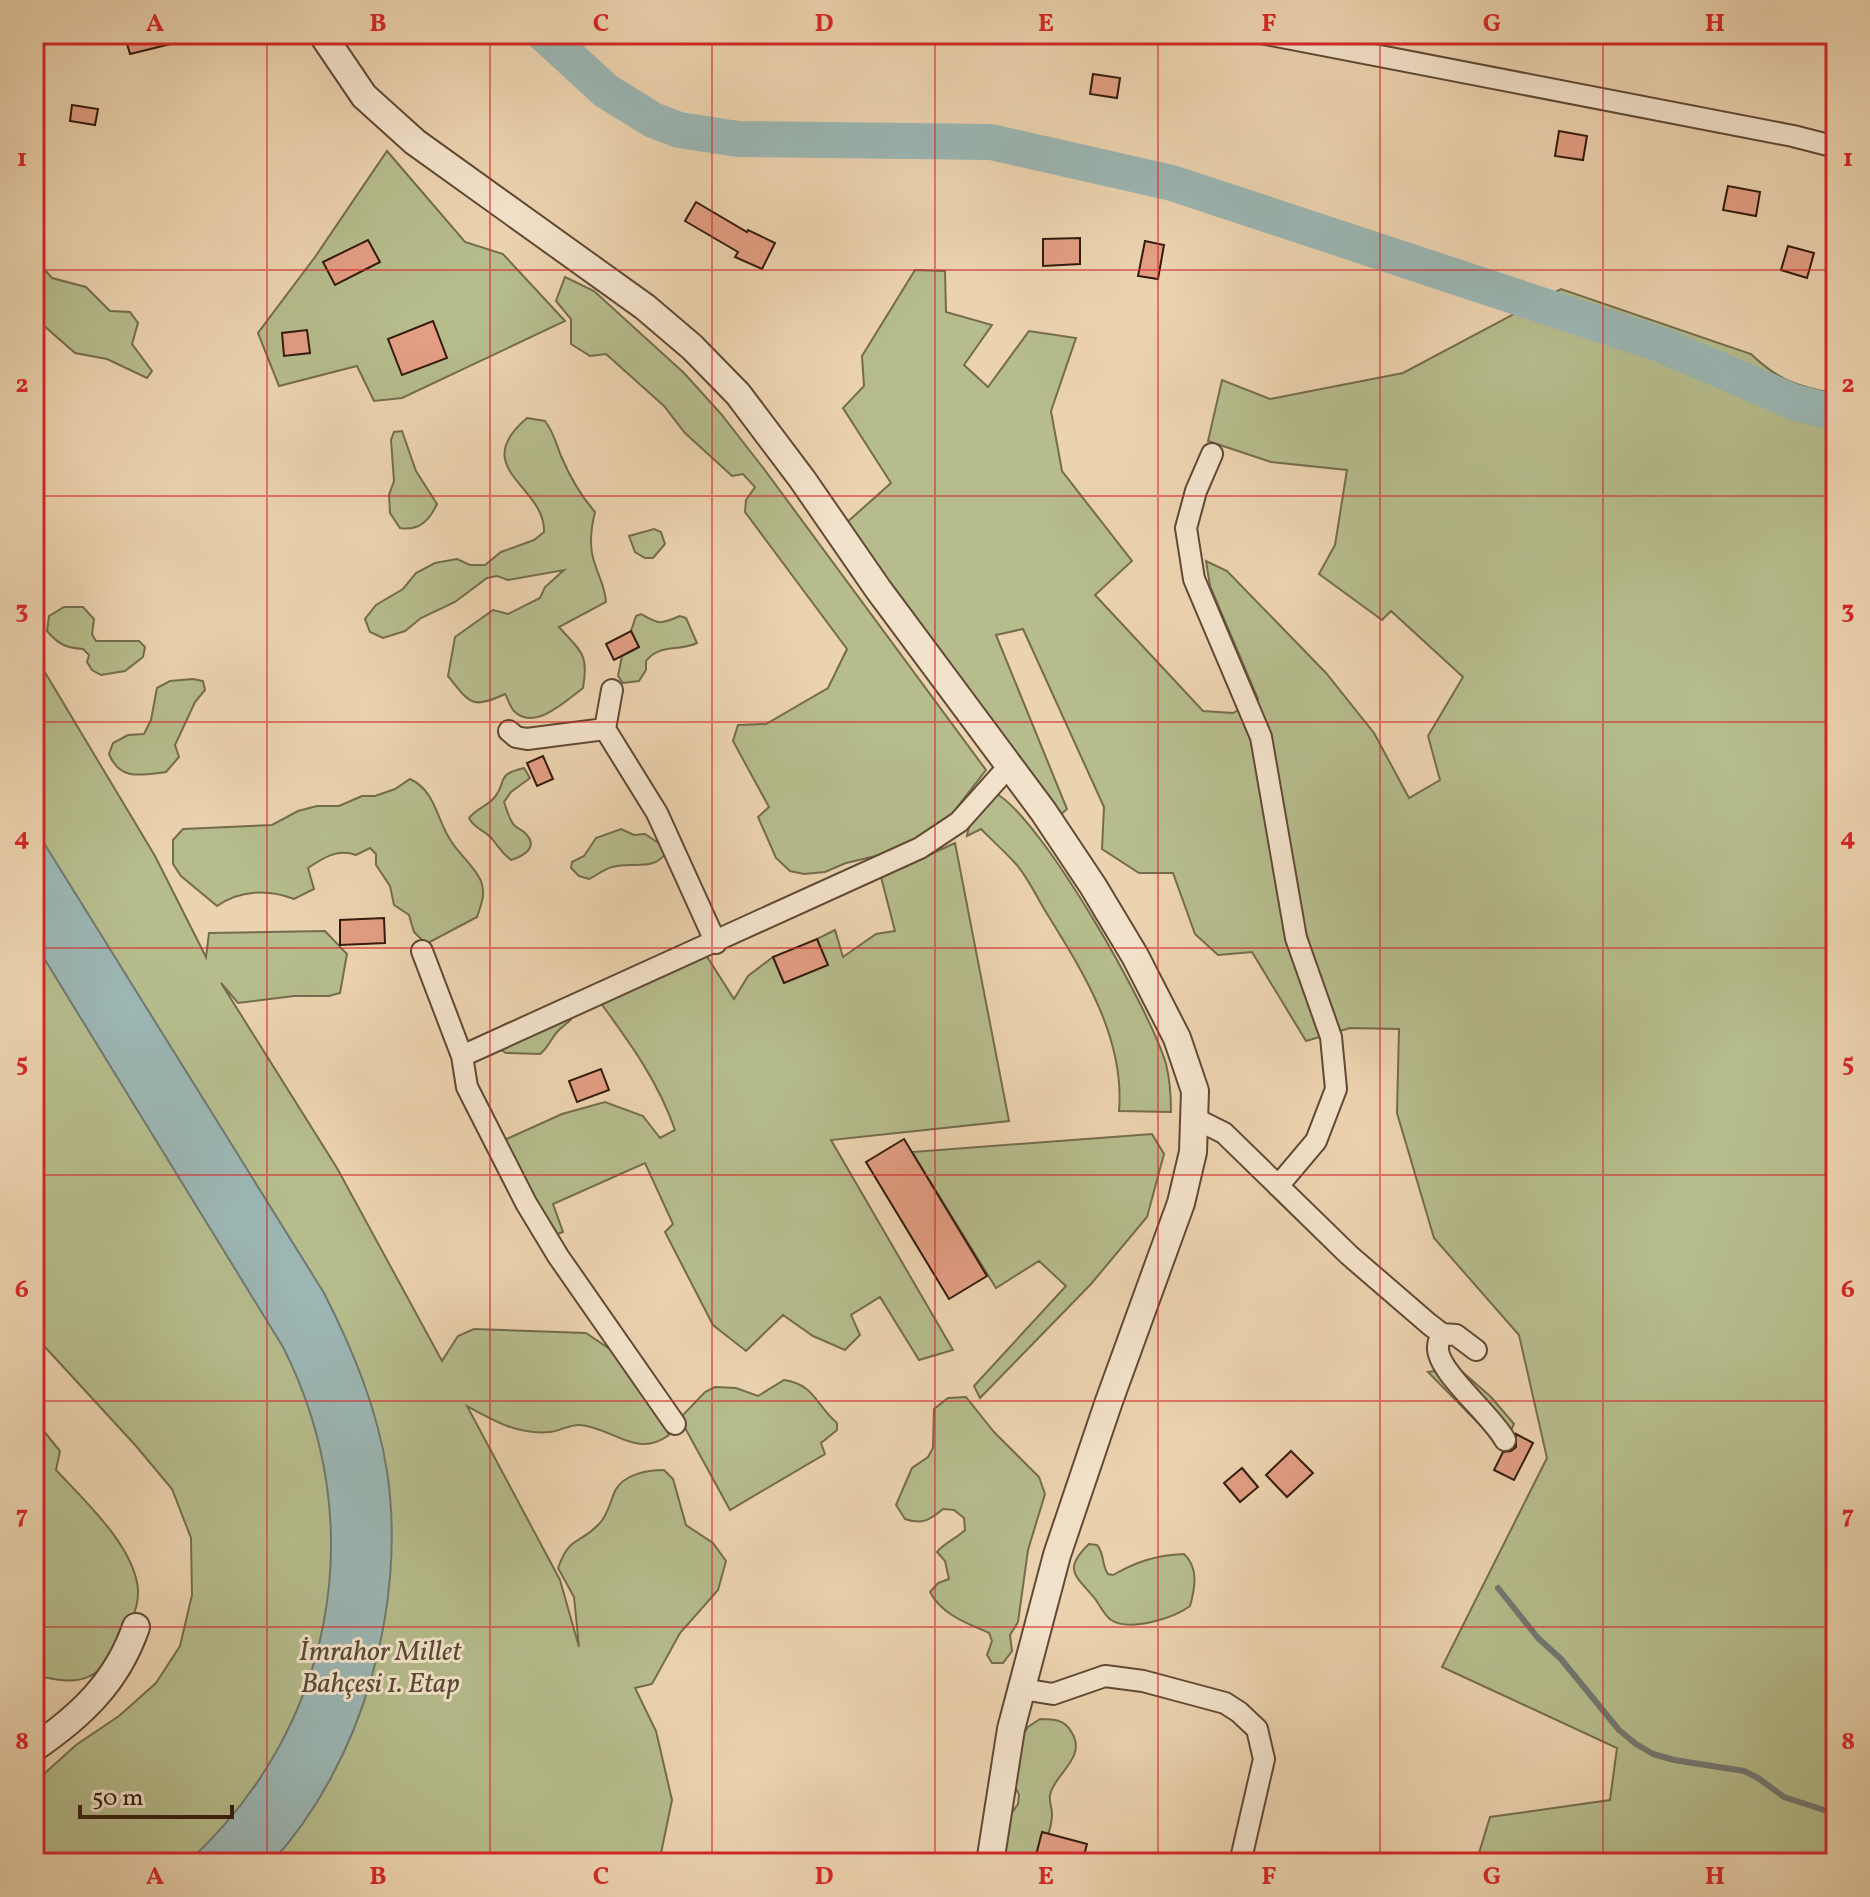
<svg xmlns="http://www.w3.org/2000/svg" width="1870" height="1897" viewBox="0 0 1870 1897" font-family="Vollkorn,serif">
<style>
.green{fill:#b6bc8c;stroke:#746c4d;stroke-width:2}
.water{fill:#9bb6b3;stroke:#717871;stroke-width:2}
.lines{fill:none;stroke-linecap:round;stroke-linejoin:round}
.stream{stroke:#717871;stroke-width:6}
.river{stroke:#9bb6b3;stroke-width:36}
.building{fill:#e39e84;stroke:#321b0e;stroke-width:2}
.minor-casing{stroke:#604936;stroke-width:24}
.tertiary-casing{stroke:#604936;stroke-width:30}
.minor{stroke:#f3e2cb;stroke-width:20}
.tertiary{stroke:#f3e2cb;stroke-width:26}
.grid{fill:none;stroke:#d62828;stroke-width:2;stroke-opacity:0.55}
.labels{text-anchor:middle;stroke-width:6;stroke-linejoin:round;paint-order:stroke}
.park-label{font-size:28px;font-style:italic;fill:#5a4b34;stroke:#f3e2cb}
.neatline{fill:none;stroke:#d62828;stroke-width:3}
.grid-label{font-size:26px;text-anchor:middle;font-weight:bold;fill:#d62828}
</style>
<rect width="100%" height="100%" fill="#ecd3af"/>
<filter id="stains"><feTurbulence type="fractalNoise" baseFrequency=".0025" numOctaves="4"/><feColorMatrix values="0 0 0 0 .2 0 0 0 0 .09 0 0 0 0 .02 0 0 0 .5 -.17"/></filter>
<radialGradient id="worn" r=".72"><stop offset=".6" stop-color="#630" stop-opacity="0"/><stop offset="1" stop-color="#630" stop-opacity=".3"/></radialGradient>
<!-- green -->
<path class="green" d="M387,151L465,242L503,254L565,321L402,398L374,401L357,366L279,386L258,333L315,257Z
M34,258L52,278L86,287L110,311L130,312L138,323L132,344L152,371L147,378L107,359L75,353L34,317Z
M915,270L945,271L946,312L992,325L964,365L988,387L1029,331L1076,338L1051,411L1062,471L1132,561L1095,595L1203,711L1233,713L1258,699L1210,586L1206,561L1227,571L1326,673L1374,733L1409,798L1440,780L1428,736L1463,677L1391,611L1382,620L1319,574L1335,545L1347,470L1271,462L1208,441L1222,380L1270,399L1403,373L1561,289L1751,354C1779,381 1799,387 1836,394V1863H1476L1490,1817L1610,1800L1617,1748L1442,1667L1547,1458L1519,1335L1434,1238L1397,1113L1399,1029L1350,1028L1306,1041L1252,952L1218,955L1195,934L1173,873H1139L1102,849L1104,807L1023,629L996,635L1067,809L1058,817L844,525L891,483L843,408L864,386L862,356Z
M565,277L594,291L684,373L721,414L764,469L986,770L941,828L897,851L846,863L825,872L804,874L790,871L776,858L758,817L769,807L733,741L738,725L766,724L828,688L847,649L745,512L746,500L755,487L743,474L732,476L685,433L664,406L606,354L590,356L571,344V319L556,301Z
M527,418L545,421C554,433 556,443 561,456C570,477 580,495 595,512C591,528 589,549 595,564C599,578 605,586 606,602L559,627C581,652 589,653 583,688C567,700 534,732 514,711C510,707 508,699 505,694C471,710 470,703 448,676L455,637L493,610L508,614L540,598L545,587L564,570L508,580L497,576L487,578L455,602L421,618L405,631L383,638L370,632L365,619L376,605L403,589L416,573L435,563L457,559L470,565H485L501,552L534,540L544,532C546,486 467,469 527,418Z
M402,431L416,471L437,504C429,521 419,531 400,528L390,513L389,495L394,481L391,440L394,432Z
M654,529L661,532L665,544L653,558H645L635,552L629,536Z
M64,607H83L94,619L92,634L96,641H139L145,647L143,657L125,671L101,675L92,670L87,662L89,655L83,649C66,648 58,644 47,631L49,616Z
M641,614C659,624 659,625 680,616L686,618L697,643C679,652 660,643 646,661V670L639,681L623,683L618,676L622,656L639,647L631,631L636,616Z
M34,654L155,856L206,957L209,933L325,931L347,954L340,993L329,996H294L238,1003L221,983L337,1168L442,1361L458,1336L474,1329L586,1333L620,1356L638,1378L669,1435C636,1459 614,1428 580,1425C571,1424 560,1431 550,1432C518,1435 494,1421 467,1406L560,1580L579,1647L574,1597L558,1568C570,1535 578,1546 599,1524C608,1515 610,1502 615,1491C623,1474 648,1470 664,1470L673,1479L686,1525L713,1543L726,1561L718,1590L680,1633L652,1684L635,1688L656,1731L672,1800L659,1863H34V1783L76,1745L119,1716L156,1683L180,1646L192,1595L191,1538L172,1489L136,1446L34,1335Z
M193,679L203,681L205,690L195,702L175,745L179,757L166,772C141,775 120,781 109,754L113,743L128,735L144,734L151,720L157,688L170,681Z
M524,768L530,778L511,792L504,802C507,810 509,820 515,826C518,829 523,830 526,834C539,848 523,856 511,860C502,853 500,849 493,840C486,830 475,830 469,818C476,809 487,806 494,798C508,782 494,775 524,768Z
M410,779C436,791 436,819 451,841C459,854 475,867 481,881C486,894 481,905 477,917L426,944L414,932L409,915L394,905L390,886L376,865V854L370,848L356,855C338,848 323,858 308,868L314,889L294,899C268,889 240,890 217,906L181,876L173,864V840L183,829L272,825L298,811L317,806H339L362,796H375L395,789Z
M997,794C1044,822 1150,1009 1166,1064C1170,1080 1171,1096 1171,1112L1119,1111C1125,1040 1085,975 1049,917C1038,900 1029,879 1016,864C1005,852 993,841 981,829L967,836L969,825Z
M621,829L634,835L645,834L663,846L666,853C653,872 632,861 612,867C604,869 596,876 589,879L579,876L571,868L572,862L584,856L596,838Z
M955,843L1009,1121L831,1140L953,1350L919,1360L880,1297L851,1315L860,1335L845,1350L813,1336L783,1315L746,1351L713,1325L665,1232L673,1224L645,1163L553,1204L563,1232L555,1235L502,1141L562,1114L605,1102L643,1116L660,1138L675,1130C658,1081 630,1043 600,1002L706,955L734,999L748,976L773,957L784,983L827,965L817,939L835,930L843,957L876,934L895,931L881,877Z
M575,1013C571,1023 564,1024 557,1032C550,1040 548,1048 540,1054L506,1053L496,1047L495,1037C497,1033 499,1028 502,1026C512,1018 560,1015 575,1013Z
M1152,1134L1164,1154L1147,1217L1091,1284L980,1398L974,1386L1066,1286L1039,1261L996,1288L912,1152Z
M1458,1368L1491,1397L1514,1424L1511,1430L1491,1431L1481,1426L1428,1372Z
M784,1380C814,1384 816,1405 837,1423V1430L821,1443L825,1454L730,1510L684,1426L683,1415L705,1392L715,1387L736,1388L758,1396Z
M966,1397L994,1432L1039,1477L1045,1494L1028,1550L1018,1622L1010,1635L1012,1651L1003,1663H992L987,1655L992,1641L989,1633C967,1623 942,1615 930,1592L938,1583L949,1579L945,1561L937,1552C944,1543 956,1539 965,1530L964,1518L954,1510L943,1509C930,1520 922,1525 905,1519L896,1505L912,1468L928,1457L933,1448L934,1409L948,1398Z
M34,1419L60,1451L56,1470C84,1500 135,1547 138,1590C139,1613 125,1634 114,1652C93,1687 69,1683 34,1675Z
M1089,1544L1097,1545C1105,1554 1101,1564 1108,1574L1113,1575C1136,1562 1156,1555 1184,1554C1199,1568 1195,1588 1190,1606C1174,1618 1130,1632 1111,1620C1105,1616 1100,1606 1096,1600C1077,1576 1061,1571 1089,1544Z
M1040,1719C1053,1719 1065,1719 1072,1733C1087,1758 1054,1774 1050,1795C1049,1802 1052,1808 1052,1814C1052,1830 1043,1848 1038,1863H995L1002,1827L1018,1804L1019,1795L1012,1780L1020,1739L1028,1727Z"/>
<!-- water -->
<path class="water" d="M34,827L324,1293C353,1350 377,1408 387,1471C407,1604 363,1763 271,1863H187C334,1729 373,1525 283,1347L34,942Z"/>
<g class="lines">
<!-- stream -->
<path class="stream" d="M1498,1588L1538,1638L1561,1659L1619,1730L1636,1744L1653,1754L1674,1760L1744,1771L1758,1778L1784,1797L1836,1814"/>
<!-- river -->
<path class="river" d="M544,34L606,91L653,120L679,130L738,139L991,142L1172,183L1662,345L1794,402L1836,413"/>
</g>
<!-- building -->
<path class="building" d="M124,34H186L187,40L130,54Z
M1093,74L1120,78L1117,98L1090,94Z
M72,105L98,109L95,125L70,121Z
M1559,131L1587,136L1583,160L1555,156Z
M1728,186L1760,192L1756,216L1723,210Z
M696,202L747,232L748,230L775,243L762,269L735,257L738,252L685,221Z
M1080,238V264L1043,266V239Z
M368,240L380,262L335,285L323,262Z
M1145,241L1164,245L1158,279L1138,276Z
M1788,246L1814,253L1807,278L1781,270Z
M433,321L447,358L402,375L388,339Z
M307,330L310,353L284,356L282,333Z
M631,631L639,647L614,660L606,644Z
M543,756L553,779L537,786L527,763Z
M384,918L385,943L340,945V920Z
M817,939L828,965L784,983L773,957Z
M601,1069L609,1090L577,1102L569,1081Z
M904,1139L987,1276L949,1299L866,1162Z
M1516,1434L1533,1443L1514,1480L1494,1470L1503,1452L1511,1451L1516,1447Z
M1291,1451L1313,1473L1287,1497L1266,1475Z
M1242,1468L1258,1487L1240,1502L1224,1483Z
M1042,1832L1087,1844L1082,1863H1034Z"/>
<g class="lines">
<!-- minor casing -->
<g class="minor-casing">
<path id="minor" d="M1266,34L1793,136L1836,147
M1212,454L1196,491L1186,528L1194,579L1261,737L1296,938L1331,1037L1336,1089L1316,1141L1278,1186
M605,729L657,813L716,943
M509,731L516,737L527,739L605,729L612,690
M422,951L462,1056L467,1087L526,1203L558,1256L675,1424
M462,1056L920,848L959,822L1009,766
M1194,1118L1224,1133L1349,1255L1429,1324L1442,1334L1456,1335L1476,1350
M1442,1334C1440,1338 1438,1342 1438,1347C1436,1371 1493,1416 1505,1440
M1022,1689L1053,1694L1105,1676L1143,1681L1225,1703L1239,1712L1257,1729L1264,1759L1240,1863"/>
</g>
<!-- tertiary casing -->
<g class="tertiary-casing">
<path id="tertiary" d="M322,34L364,96L415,142L645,307L692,347L738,394L802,479L878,589L1043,811L1093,886L1135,956L1177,1038L1195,1091L1193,1152L1181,1203L1108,1404L1057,1555L1011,1729L990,1863
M34,1748C81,1716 117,1682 136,1627
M34,1862L35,1863"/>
</g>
<!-- minor -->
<use href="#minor" class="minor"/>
<!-- tertiary -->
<use href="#tertiary" class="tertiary"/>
</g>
<!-- grid -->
<path class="grid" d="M267,34V1863M490,34V1863M712,34V1863M935,34V1863M1158,34V1863M1380,34V1863M1603,34V1863M34,270H1836M34,496H1836M34,722H1836M34,948H1836M34,1175H1836M34,1401H1836M34,1627H1836"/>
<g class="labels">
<!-- park labels -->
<g class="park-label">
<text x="380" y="1660">İmrahor Millet<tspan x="380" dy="32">Bahçesi 1. Etap</tspan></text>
</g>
</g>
<!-- margin -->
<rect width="1870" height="1897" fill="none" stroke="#ecd3af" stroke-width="88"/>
<!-- scale -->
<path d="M80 1805v12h152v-12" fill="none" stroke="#321b0e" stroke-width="4"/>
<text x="92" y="1805" font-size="24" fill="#321b0e" stroke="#f3e2cb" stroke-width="6" paint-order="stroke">50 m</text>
<rect x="44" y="44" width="1782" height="1809" class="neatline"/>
<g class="grid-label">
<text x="155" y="31">A</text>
<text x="378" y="31">B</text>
<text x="601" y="31">C</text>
<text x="824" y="31">D</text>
<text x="1046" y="31">E</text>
<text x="1269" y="31">F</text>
<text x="1492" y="31">G</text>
<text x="1715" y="31">H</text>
<text x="22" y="166">1</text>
<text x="1848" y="166">1</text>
<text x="22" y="392">2</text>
<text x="1848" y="392">2</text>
<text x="22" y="618">3</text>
<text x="1848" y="618">3</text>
<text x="22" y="845">4</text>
<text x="1848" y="845">4</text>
<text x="22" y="1071">5</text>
<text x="1848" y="1071">5</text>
<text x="22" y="1297">6</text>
<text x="1848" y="1297">6</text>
<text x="22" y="1523">7</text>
<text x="1848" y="1523">7</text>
<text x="22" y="1749">8</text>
<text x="1848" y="1749">8</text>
<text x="155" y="1884">A</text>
<text x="378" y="1884">B</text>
<text x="601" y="1884">C</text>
<text x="824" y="1884">D</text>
<text x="1046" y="1884">E</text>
<text x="1269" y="1884">F</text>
<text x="1492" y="1884">G</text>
<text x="1715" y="1884">H</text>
</g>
<rect width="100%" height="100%" filter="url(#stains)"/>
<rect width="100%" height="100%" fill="url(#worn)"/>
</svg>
